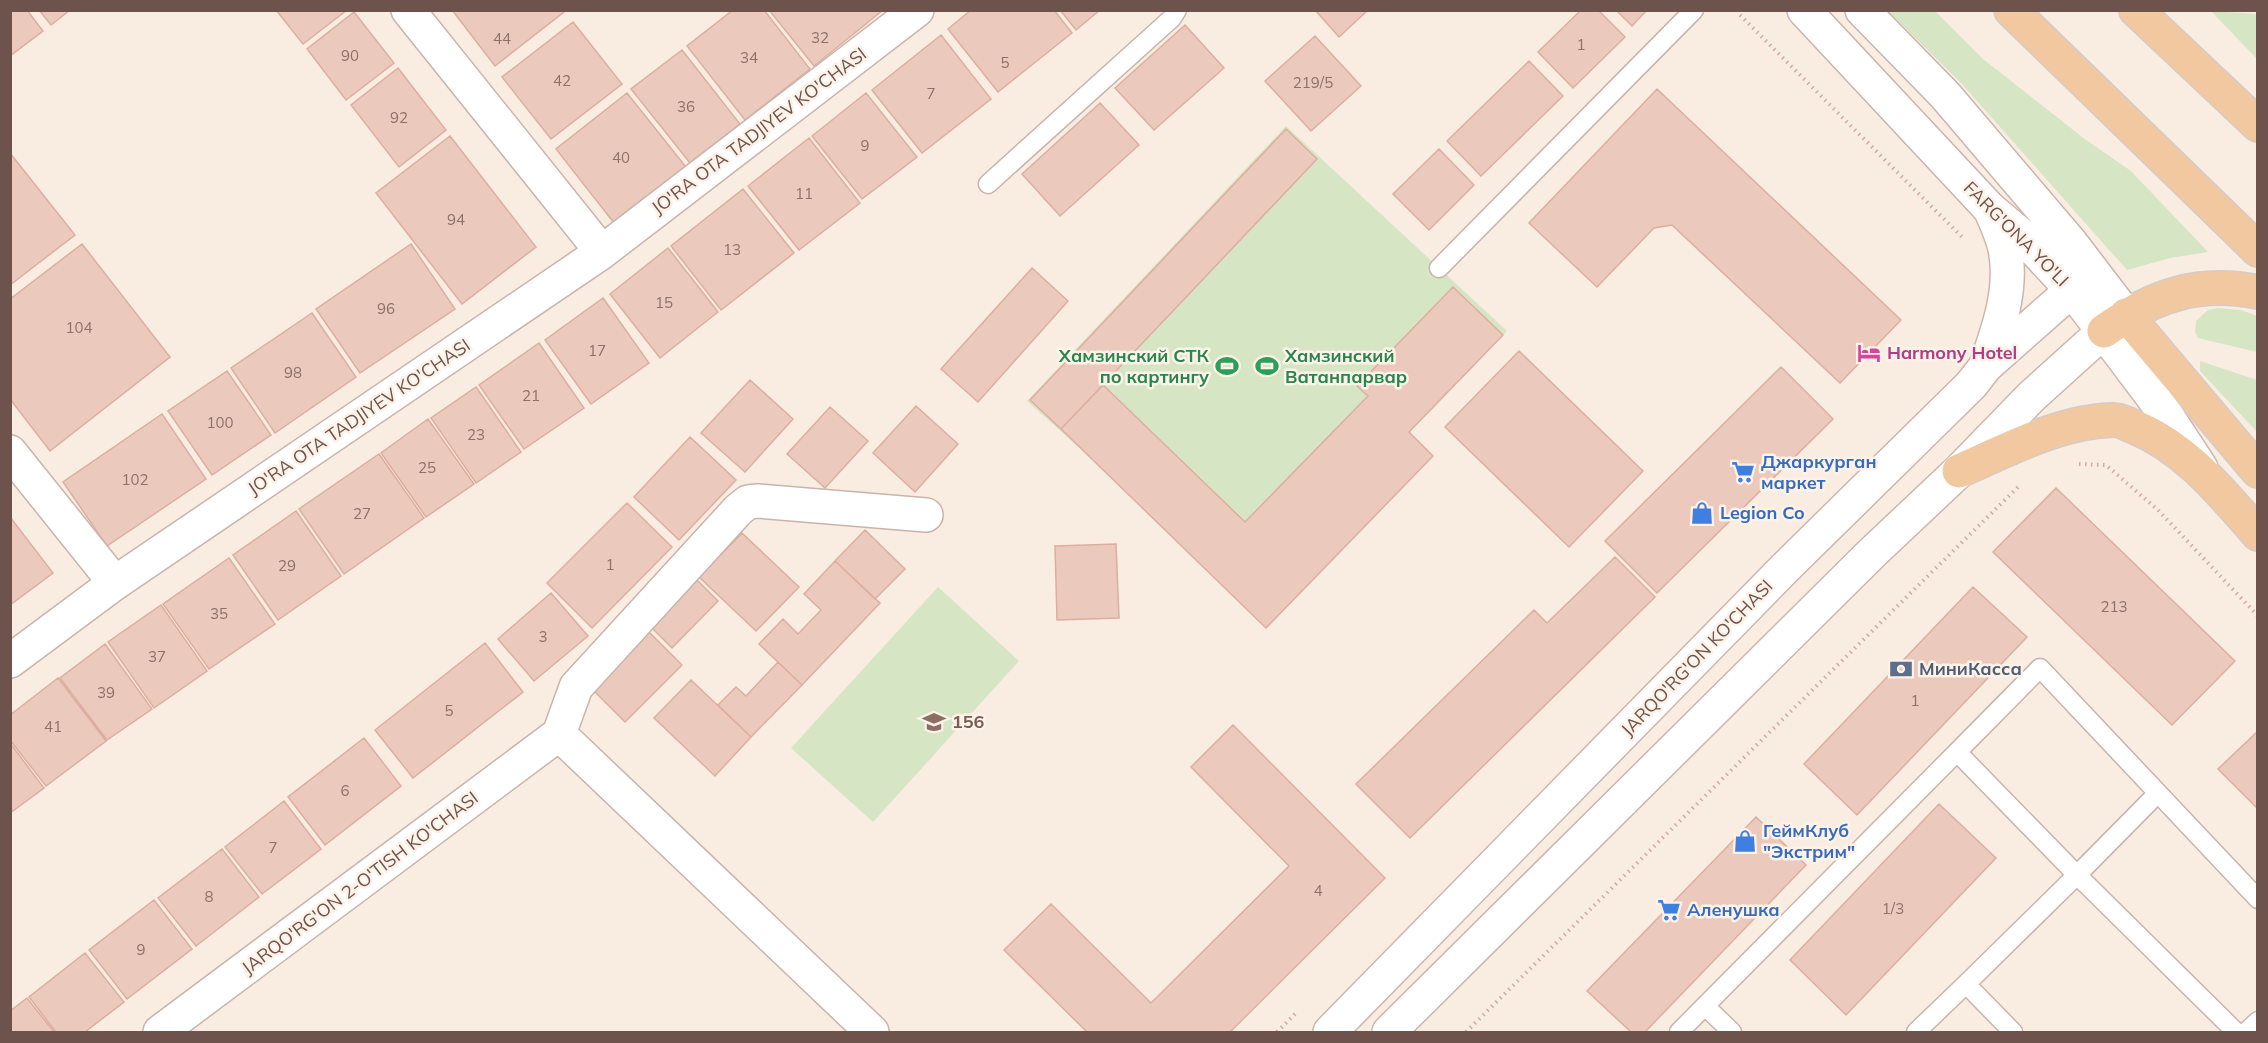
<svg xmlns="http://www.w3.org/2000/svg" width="2268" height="1043" viewBox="0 0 2268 1043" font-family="Mulish,sans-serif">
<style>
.green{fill:#d6e5c3}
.building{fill:#ecc9bd;stroke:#ddae9f;stroke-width:1.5}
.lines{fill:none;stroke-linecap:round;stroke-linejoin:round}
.service-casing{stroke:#c9b4ab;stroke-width:21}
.minor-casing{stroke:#c9b4ab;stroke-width:36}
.tertiary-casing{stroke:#c9b4ab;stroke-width:36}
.secondary-casing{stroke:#ceb5ab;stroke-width:36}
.primary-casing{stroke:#d4cbc9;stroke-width:36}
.path{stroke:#d0aca1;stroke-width:4;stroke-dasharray:1.5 4.5;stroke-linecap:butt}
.service{stroke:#fff;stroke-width:18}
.minor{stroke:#fff;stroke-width:33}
.tertiary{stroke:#fff;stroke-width:33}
.secondary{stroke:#fff;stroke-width:33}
.primary{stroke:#f2c8a1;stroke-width:33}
.labels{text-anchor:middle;stroke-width:5;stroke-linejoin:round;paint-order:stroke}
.number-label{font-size:15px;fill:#8e7068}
.street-label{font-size:18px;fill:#6e534c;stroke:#fdf2e8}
.hotel-label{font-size:18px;font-weight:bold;fill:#b23c85;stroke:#fdf2e8;text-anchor:start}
.leisure-label{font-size:18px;font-weight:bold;fill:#27864d;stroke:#fdf2e8;text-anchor:end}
.shop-label{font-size:18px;font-weight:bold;fill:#366cbe;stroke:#fdf2e8;text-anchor:start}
.service-label{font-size:18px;font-weight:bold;fill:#4e5e75;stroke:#fdf2e8;text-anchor:start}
.education-label{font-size:18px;font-weight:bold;fill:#785e54;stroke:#fdf2e8;text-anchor:start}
</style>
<rect width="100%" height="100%" fill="#f9ede2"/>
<!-- green -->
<path class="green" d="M1888,11H1935L1983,59L2086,140L2131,171L2208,252L2170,258L2127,270L1960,82Z
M2211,11L2257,14V59Z
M1286,126L1507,331L1408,434L1268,616L1027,401Z
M2218,308L2241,310L2257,316V352L2198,338L2195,332L2196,321L2208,310Z
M2200,361L2257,380V432L2200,371Z
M938,587L1019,661L873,822L791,748Z"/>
<!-- building -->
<path class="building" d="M10,10H27L43,31L10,56Z
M39,10H70L51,25Z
M276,10H347L303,44Z
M452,10H563L564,12L495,66Z
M733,10H764L810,69L745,120L687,46Z
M769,10H883L814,66Z
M971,10H1054L1072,33L998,92L948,29Z
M1060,10H1100L1076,30Z
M1315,10H1368L1339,37Z
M1581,10H1598L1625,37L1573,88L1538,52Z
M1616,10H1647L1632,26Z
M354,12L394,63L346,100L307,49Z
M573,22L622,84L551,139L502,77Z
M1185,25L1224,68L1154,130L1115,88Z
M941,35L991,99L922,153L872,90Z
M1315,36L1361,86L1311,131L1265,81Z
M682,50L740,124L690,163L631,89Z
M1529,61L1563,96L1481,176L1447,141Z
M398,68L446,130L399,167L351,105Z
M1657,89L1901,320L1840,383L1672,225L1654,228L1597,287L1529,223Z
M627,93L686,167L614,223L556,149Z
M866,93L917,157L862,199L812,136Z
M1100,103L1139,145L1060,216L1022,174Z
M1286,129L1317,159L1061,429L1030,400Z
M450,136L536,247L462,304L376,193Z
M809,138L860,203L799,250L748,186Z
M1439,149L1474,185L1429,230L1393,194Z
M10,153L75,235L10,285Z
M743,189L794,253L721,310L671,246Z
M82,244L170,357L50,451L10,399V299Z
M411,244L455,309L360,373L316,309Z
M668,248L718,312L660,358L610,294Z
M1032,268L1068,301L978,402L941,369Z
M1453,287L1503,335L1409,432L1433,456L1266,628L1061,429L1103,385L1245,522L1368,396L1357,386Z
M603,298L649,363L591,404L545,340Z
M312,313L356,377L275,433L231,368Z
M539,343L584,408L524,449L479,385Z
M1519,351L1643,471L1569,547L1445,427Z
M1781,367L1833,419L1657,593L1605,541Z
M227,371L271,435L212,475L168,411Z
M750,380L793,419L745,472L701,433Z
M476,387L521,452L476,483L431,418Z
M916,406L958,444L915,492L873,453Z
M830,407L868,441L825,488L787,454Z
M162,414L206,479L107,546L63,482Z
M428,419L474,484L426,517L381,453Z
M690,437L736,480L679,540L634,497Z
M379,454L424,518L344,574L299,509Z
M2056,488L2235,661L2172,725L1993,552Z
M627,503L672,547L592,628L547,583Z
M296,511L341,576L278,620L233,555Z
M10,517L53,573L10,605Z
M865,530L905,569L875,599L835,561Z
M742,533L799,587L756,631L699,577Z
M1116,544L1119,618L1057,620L1055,546Z
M1615,557L1655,597L1410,838L1356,784L1534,610L1547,623Z
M229,558L275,624L209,669L163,604Z
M835,561L880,603L802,685L759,644L783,619L798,634L821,610L804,594Z
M696,579L718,601L672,648L650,626Z
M1973,587L2027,637L1857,815L1804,764Z
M551,593L588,636L534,681L498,639Z
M161,605L207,671L154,708L108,642Z
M645,628L682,665L625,722L588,685Z
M485,643L523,692L413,778L375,730Z
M105,644L152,709L107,740L60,678Z
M778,662L802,685L751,737L718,705L736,687L746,696Z
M58,678L106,741L46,786L10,740V715Z
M691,680L751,737L715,776L654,718Z
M1233,725L1385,878L1230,1032H1087L1004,950L1051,904L1151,1003L1289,866L1191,767Z
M2258,731V809L2218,769Z
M364,738L401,786L325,845L288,797Z
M10,743L44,788L10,813Z
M284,801L321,849L262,894L225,847Z
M1939,804L1996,858L1846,1015L1790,960Z
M1756,817L1806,865L1645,1032H1631L1587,991Z
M222,849L259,897L196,946L158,898Z
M154,900L192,949L127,999L89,950Z
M85,953L124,1002L85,1032H56L29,997Z
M27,998L54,1032H10V1011Z"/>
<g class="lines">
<!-- service casing -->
<g class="service-casing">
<path id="service" d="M988,184L1172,18L1177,10
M1439,268L1694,10
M1957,752L2040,668L2258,899
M2158,793L2077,875L2236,1032
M1705,1006L1732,1032
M1679,1032L1957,752L2077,875L1966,984L2013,1032
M1916,1032L1966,984
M2246,1032L2258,1021"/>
</g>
<!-- minor casing -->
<g class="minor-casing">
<path id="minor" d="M408,10L602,252
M10,452L115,583
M10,661L115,583L602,252L917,10
M559,734L872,1032
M160,1032L559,734L576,687L738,510L748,502L758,501L926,515"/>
</g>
<!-- tertiary casing -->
<g class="tertiary-casing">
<path id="tertiary" d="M1804,10L1990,209L2021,235L2072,290
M1862,10L1945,95L2071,243L2126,315"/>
</g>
<!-- secondary casing -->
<g class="secondary-casing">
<path id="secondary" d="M2072,290L2167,416L2201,468
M1986,365C1999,328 2013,288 2005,249C2002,235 1996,222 1990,209
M1330,1032L1784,569L1971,385L1986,366L2072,290
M1389,1032L1871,554L1959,471L2031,397L2104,331"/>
</g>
<!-- primary casing -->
<g class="primary-casing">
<path id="primary" d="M2011,10L2258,250
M2136,10L2258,125
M2126,315L2258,471
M2104,331C2153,296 2197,280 2258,292
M1959,471C2007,450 2060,421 2114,420C2121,420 2129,425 2135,427C2186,448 2222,493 2258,534"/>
</g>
<!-- path -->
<path class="path" d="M1740,15L1962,237
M2079,464L2106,465L2158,510L2258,616
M1277,1032L1298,1011
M1466,1032L2018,487"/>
<!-- service -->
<use href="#service" class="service"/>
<!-- minor -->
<use href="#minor" class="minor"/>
<!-- tertiary -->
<use href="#tertiary" class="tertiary"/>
<!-- secondary -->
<use href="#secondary" class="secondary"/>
<!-- primary -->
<use href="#primary" class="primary"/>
</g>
<!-- icons -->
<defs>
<g id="hotel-bare" transform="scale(1.8)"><path d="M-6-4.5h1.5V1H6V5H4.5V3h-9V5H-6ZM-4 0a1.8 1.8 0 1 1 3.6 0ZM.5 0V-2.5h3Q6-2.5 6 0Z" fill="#d1479c" stroke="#fdf2e8" stroke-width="2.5" paint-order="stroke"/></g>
<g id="stadium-bare" transform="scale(1.8)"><path d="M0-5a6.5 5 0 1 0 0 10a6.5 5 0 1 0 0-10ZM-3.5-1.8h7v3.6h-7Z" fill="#2e9e5b" stroke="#fdf2e8" stroke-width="2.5" paint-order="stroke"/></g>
<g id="supermarket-bare" transform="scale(1.8)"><path d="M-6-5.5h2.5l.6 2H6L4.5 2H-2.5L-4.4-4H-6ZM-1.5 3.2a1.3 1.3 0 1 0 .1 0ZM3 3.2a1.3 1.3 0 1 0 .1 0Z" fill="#3f7fe0" stroke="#fdf2e8" stroke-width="2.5" paint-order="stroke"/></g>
<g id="shop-bare" transform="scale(1.8)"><path d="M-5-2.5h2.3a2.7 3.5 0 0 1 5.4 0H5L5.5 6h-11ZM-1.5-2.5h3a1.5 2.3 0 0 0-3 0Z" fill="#3f7fe0" stroke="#fdf2e8" stroke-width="2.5" paint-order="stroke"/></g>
<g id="bank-bare" transform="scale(1.8)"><path d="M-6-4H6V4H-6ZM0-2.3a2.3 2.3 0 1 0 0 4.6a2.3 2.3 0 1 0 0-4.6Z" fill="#5c6f8a" stroke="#fdf2e8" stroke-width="2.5" paint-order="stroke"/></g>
<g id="school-bare" transform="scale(1.8)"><path d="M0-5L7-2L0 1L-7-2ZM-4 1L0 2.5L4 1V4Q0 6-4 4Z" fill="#8d6e63" stroke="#fdf2e8" stroke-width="2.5" paint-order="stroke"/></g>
</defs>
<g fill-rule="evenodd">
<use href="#hotel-bare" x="1869" y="353"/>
<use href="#stadium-bare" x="1227" y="366"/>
<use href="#stadium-bare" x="1267" y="366"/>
<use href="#supermarket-bare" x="1743" y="472"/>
<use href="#shop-bare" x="1702" y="513"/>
<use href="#bank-bare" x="1901" y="669"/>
<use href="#school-bare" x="934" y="722"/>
<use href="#shop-bare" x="1745" y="841"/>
<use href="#supermarket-bare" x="1669" y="910"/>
</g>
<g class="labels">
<!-- number labels -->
<g class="number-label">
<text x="820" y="43">32</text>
<text x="502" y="44">44</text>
<text x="1581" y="50">1</text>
<text x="350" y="61">90</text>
<text x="749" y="63">34</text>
<text x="1005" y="68">5</text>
<text x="562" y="86">42</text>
<text x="1313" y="88">219/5</text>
<text x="931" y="99">7</text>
<text x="686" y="112">36</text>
<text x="399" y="123">92</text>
<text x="865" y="151">9</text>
<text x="621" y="163">40</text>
<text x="804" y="199">11</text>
<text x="456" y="225">94</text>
<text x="732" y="255">13</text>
<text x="664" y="308">15</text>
<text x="386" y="314">96</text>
<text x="79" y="333">104</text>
<text x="597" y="356">17</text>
<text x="293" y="378">98</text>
<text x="531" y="401">21</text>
<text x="220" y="428">100</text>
<text x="476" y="440">23</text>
<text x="427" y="473">25</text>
<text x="135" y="485">102</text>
<text x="362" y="519">27</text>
<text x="610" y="570">1</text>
<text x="287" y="571">29</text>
<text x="2114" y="612">213</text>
<text x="219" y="619">35</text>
<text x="543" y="642">3</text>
<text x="157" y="662">37</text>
<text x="106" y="698">39</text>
<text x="1915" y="706">1</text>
<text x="449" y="716">5</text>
<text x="53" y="732">41</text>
<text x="345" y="796">6</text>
<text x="273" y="853">7</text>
<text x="1318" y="896">4</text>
<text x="209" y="902">8</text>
<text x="1893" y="914">1/3</text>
<text x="141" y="955">9</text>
</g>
<!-- street labels -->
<g class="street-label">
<text transform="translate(759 131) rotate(-37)" y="6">JO'RA OTA TADJIYEV KO'CHASI</text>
<text transform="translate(2016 234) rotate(45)" y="6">FARG'ONA YO'LI</text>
<text transform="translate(359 417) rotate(-34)" y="6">JO'RA OTA TADJIYEV KO'CHASI</text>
<text transform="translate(1697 658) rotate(-46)" y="6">JARQO'RG'ON KO'CHASI</text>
<text transform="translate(360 883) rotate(-37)" y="6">JARQO'RG'ON 2-O'TISH KO'CHASI</text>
</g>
<!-- hotel labels -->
<g class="hotel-label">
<text x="1887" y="359">Harmony Hotel</text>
</g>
<!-- leisure labels -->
<g class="leisure-label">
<text x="1209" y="362">Хамзинский СТК<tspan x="1209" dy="21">по картингу</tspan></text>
<text x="1285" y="362" text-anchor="start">Хамзинский<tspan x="1285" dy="21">Ватанпарвар</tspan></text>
</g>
<!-- shop labels -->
<g class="shop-label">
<text x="1761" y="468">Джаркурган<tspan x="1761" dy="21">маркет</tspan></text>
<text x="1720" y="519">Legion Co</text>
<text x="1763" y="837">ГеймКлуб<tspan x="1763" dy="21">"Экстрим"</tspan></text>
<text x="1687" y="916">Аленушка</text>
</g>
<!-- service labels -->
<g class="service-label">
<text x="1919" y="675">МиниКасса</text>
</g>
<!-- education labels -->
<g class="education-label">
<text x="952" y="728">156</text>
</g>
</g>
<!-- border -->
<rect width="2268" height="1043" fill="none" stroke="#6e534c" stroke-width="24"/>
</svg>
